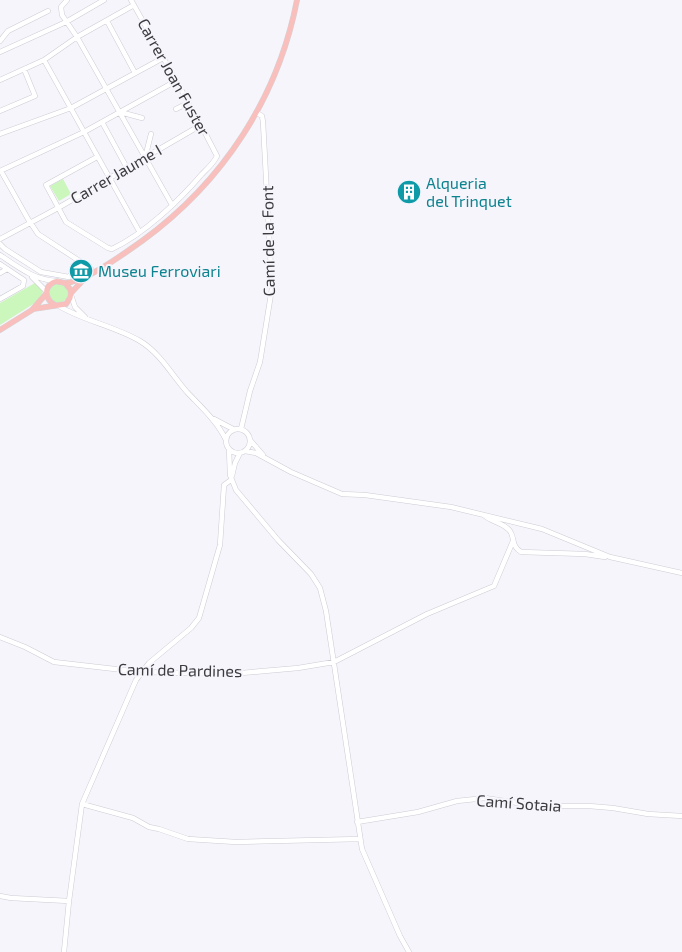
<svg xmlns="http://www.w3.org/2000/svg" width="682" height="952" viewBox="0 0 682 952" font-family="'Exo 2',sans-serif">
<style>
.green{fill:#cbf6bc}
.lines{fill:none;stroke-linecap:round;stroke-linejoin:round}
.minor-casing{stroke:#cdccd3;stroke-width:5.5}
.major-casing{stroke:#d4d4d5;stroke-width:6}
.minor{stroke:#fff;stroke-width:4.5}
.major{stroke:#f9bfbc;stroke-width:5}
.labels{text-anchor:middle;stroke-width:4;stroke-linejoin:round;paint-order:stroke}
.street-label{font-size:16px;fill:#3c3b3e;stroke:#f6f5fc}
.culture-label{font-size:16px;fill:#0d838f;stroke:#f6f5fc;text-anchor:start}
</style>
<rect width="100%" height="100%" fill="#f6f5fc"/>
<!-- green -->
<path class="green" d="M63,179L71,194L59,201L50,186Z
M35,283L43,290L42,295L38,301L0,325V303Z
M48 293a10 10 0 1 1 20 0a10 10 0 1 1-20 0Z"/>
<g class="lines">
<!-- minor casing -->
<g class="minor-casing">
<path id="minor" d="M67,0L61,7L62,15L77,37L172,205
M107,21L135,73
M0,41L8,31L48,11
M0,52L66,22L104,0
M44,60L139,231
M0,80L44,60L77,37L134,5
M176,109L188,103
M0,111L35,96L24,69
M120,112L142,118
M102,122L127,168
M0,134L71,108L163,58
M97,157L46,185L66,222L108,248L112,249C144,234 179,201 202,174C207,169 214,163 217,156L201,125L131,0
M145,158L151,134
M0,171L84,132L176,81
M0,239L58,208L201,125
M0,244L5,249L41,272L69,277L81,262L38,234L28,219L1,171
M0,255C18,267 34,280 57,281
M81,262L91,269
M0,264L24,280L23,286L0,299
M0,273L7,269
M32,277L47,292
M71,295L75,307L85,317
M59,306C84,321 114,326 140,341C160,353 172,375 187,392C201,407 217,421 226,440
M214,419L233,429
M226 441a12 12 0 1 1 24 0a12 12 0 1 1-24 0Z
M241,429L250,391L260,362L272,288L263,122L262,116L257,113
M250,440L263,455
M229,449L230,475L236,490L278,540L311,574L320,588L326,611L362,849L400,936L409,952
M245,451L256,453L291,472L342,494L365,495L451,507L542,529L610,557L682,573
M232,476L235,463L240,453
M485,516C492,522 504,523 510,531C515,538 511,546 521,552L585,554L605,557
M0,637L25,647L54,662L141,672L230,674L298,668L334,662L427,614L494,586L513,541
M82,804L133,818L149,827L159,829L188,839L236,842L360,839
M357,822L418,812L457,801L485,798L537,806H589L613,808L648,814L682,816
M0,896L11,898L69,901
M64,952L69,901L82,804L136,680L149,663L191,628L199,618L220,545L224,485L231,480"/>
</g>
<!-- major casing -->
<g class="major-casing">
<path id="major" d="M71,293L87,276
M55,305C47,301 43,290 51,284C57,279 60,283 66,283C71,283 82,278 87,276C106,267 125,253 142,241C223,182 278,98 297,0
M33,309L66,304L70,298L71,293L70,289L65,283
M0,330L32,310L46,294"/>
</g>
<!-- minor -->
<use href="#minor" class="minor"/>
<!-- major -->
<use href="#major" class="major"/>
</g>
<!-- icons -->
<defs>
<g id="building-disc" transform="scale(1.25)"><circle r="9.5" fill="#0f9aa8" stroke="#f6f5fc"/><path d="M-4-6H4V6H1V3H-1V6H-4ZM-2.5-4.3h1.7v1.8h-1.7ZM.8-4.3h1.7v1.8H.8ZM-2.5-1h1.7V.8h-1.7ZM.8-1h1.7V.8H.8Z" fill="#fff"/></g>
<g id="museum-disc" transform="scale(1.25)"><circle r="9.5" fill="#0f9aa8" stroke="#f6f5fc"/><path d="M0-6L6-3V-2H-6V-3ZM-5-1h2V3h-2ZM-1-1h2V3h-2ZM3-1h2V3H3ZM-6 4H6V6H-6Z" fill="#fff"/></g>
</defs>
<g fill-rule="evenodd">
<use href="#building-disc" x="409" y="192"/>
<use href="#museum-disc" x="81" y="271"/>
</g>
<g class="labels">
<!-- street labels -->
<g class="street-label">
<text transform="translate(174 77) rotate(61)" y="6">Carrer Joan Fuster</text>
<text transform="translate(116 174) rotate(-30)" y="6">Carrer Jaume I</text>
<text transform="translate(268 241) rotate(-91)" y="6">Camí de la Font</text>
<text transform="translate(180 670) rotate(1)" y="6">Camí de Pardines</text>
<text transform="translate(519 803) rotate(4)" y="6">Camí Sotaia</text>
</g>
<!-- culture labels -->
<g class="culture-label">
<text x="426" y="189">Alqueria<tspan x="426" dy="18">del Trinquet</tspan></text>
<text x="98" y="277">Museu Ferroviari</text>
</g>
</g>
</svg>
